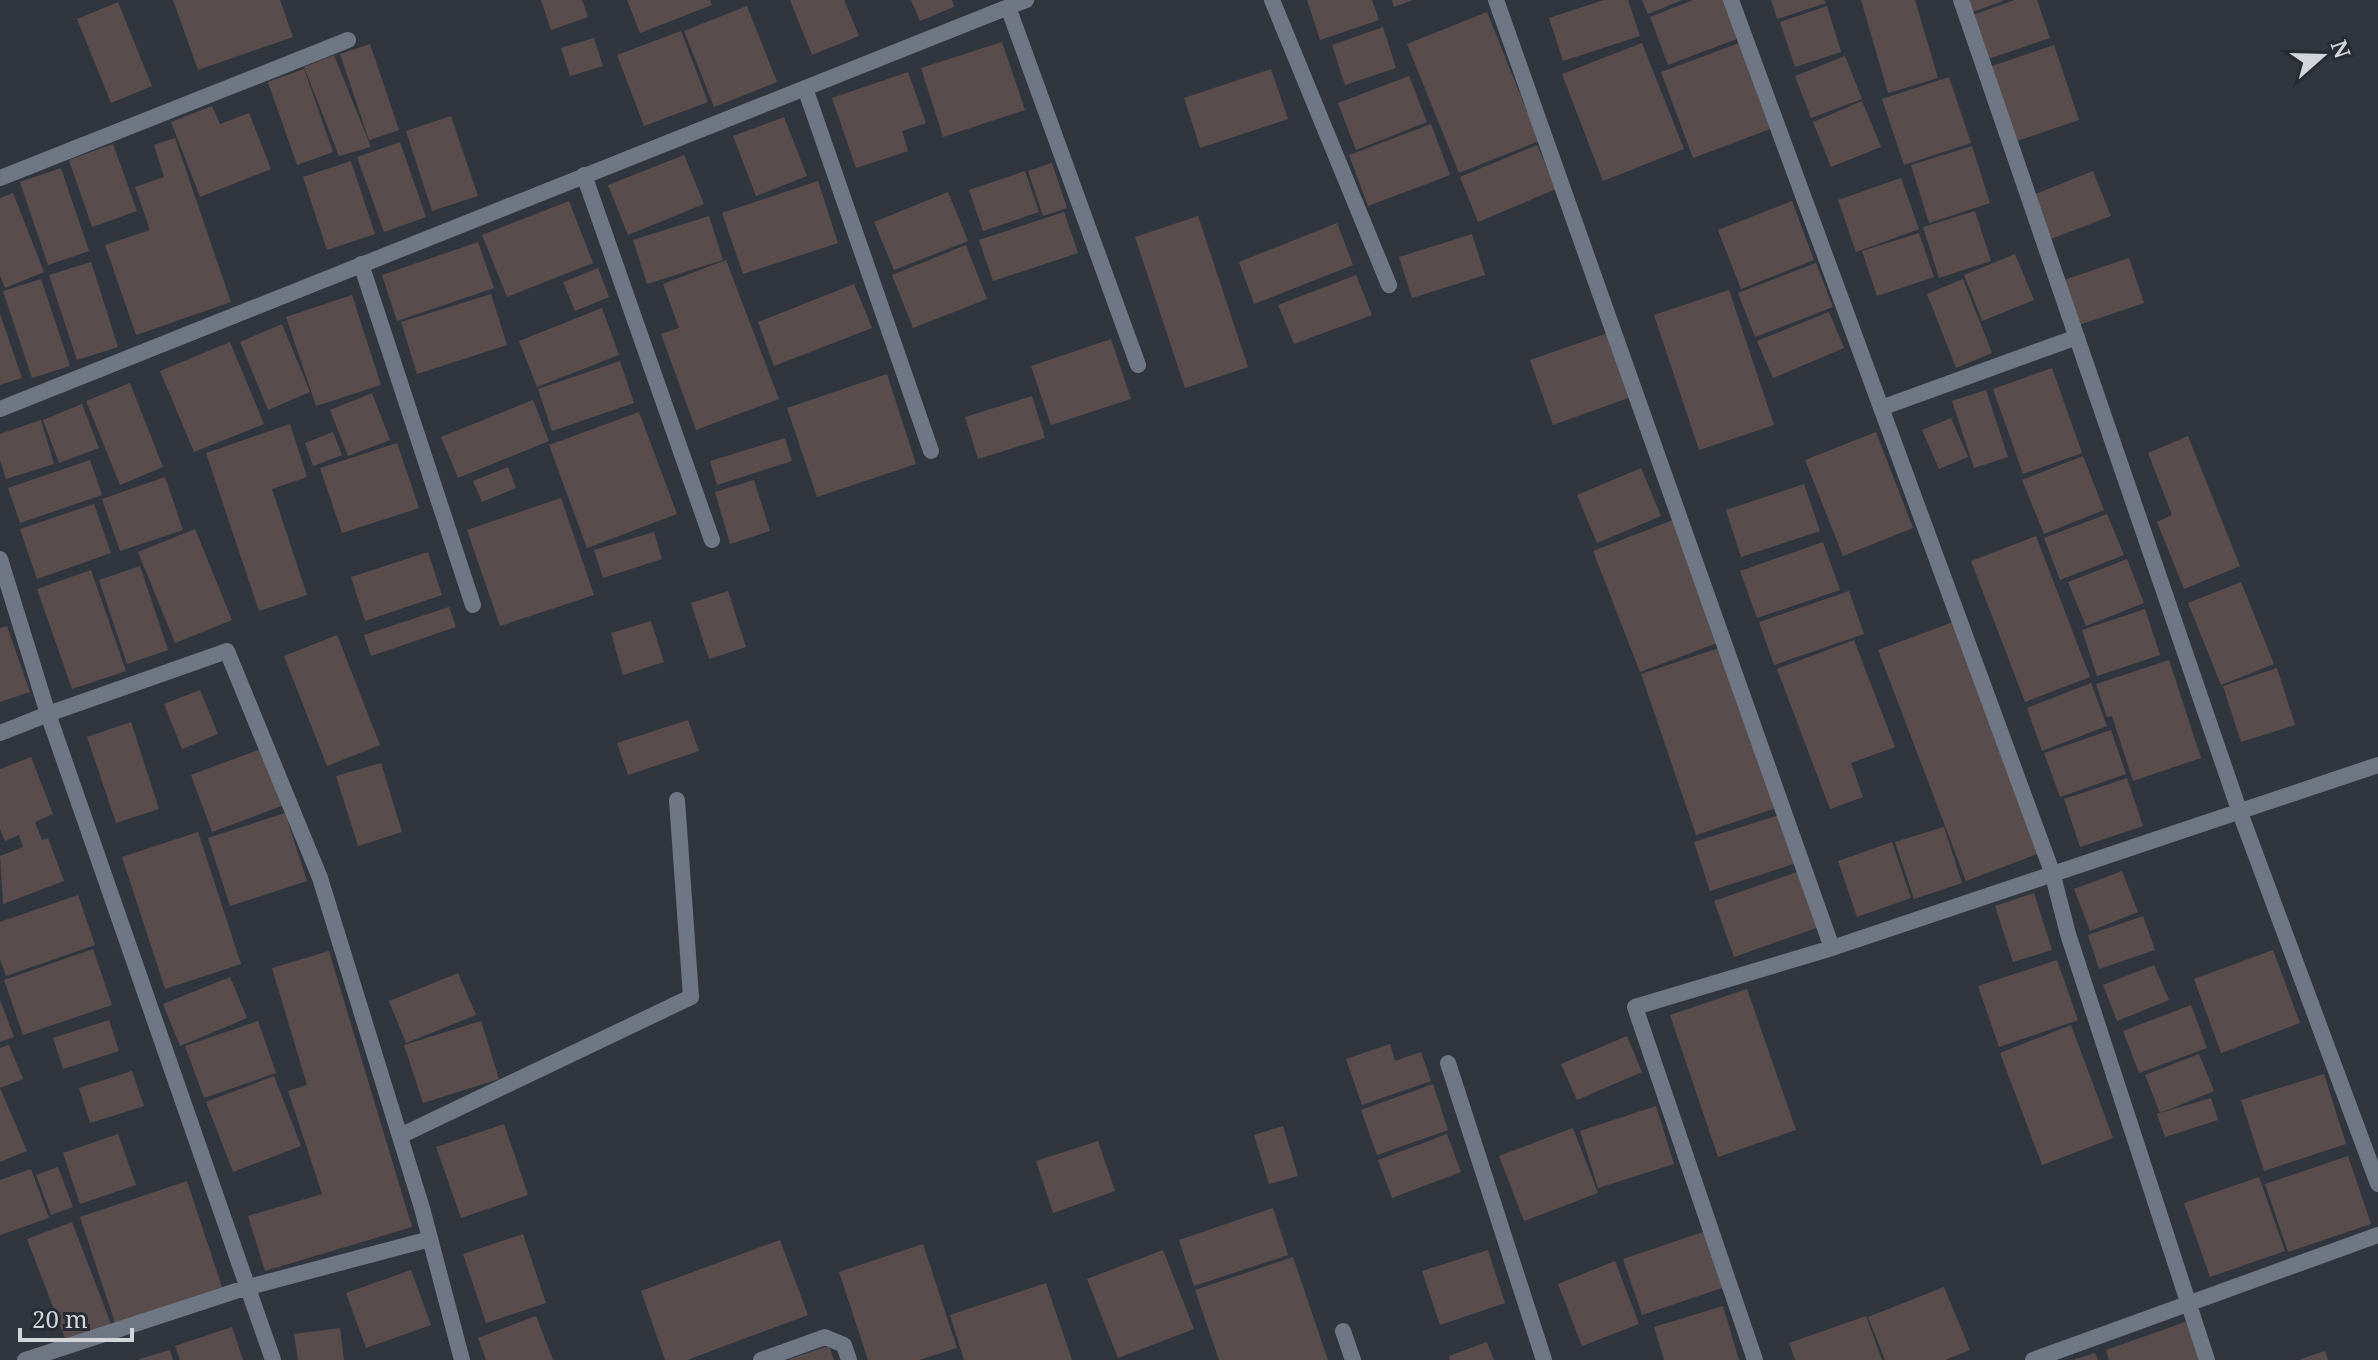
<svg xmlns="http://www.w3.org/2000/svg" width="2378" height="1360" viewBox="0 0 2378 1360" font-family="'Noto Serif',serif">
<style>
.building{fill:#584d4c}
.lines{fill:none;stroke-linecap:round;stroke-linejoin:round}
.minor{stroke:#6f7784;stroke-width:16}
</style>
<rect width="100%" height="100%" fill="#31363e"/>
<!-- building -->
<path class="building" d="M173,0H280L293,37L198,70Z
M541,0H582L588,17L551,30Z
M627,0H710L712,5L640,33Z
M790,0H844L859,36L812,55Z
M911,0H952L954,7L920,21Z
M1307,0H1372L1379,20L1320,40Z
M1392,0H1413L1394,7Z
M1604,0H1628L1640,36L1563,61L1549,18Z
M1642,0H1682L1648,14Z
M1693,0H1727L1742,37L1668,65L1650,17Z
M1771,0H1824L1826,3L1777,19Z
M1861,0H1915L1938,78L1888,93Z
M1965,0H2005L1970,13Z
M2015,0H2037L2050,38L1985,60L1970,16Z
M118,2L152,86L111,103L77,19Z
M747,6L777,82L714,107L684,31Z
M1827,6L1841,52L1795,67L1780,22Z
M1487,12L1539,141L1459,173L1407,44Z
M1383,27L1396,68L1345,85L1332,45Z
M681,31L708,102L644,126L617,55Z
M594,38L603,66L570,76L561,48Z
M1002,42L1025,110L943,137L921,68Z
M1642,43L1684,149L1603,181L1562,74Z
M1739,43L1770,129L1693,158L1661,72Z
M370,44L399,130L369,140L340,54Z
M2054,45L2079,120L2014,142L1989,67Z
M334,55L371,147L339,156L304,67Z
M1845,56L1862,99L1811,118L1795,76Z
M304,69L333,152L297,165L268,82Z
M1271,69L1288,119L1200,148L1184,98Z
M908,72L926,123L902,131L908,151L856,168L832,98Z
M1409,76L1427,122L1356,150L1338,103Z
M1949,77L1971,143L1904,165L1882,99Z
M1862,101L1881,147L1831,167L1813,122Z
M212,106L220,124L249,113L271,169L200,197L171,122Z
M451,116L478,196L432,211L406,131Z
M784,117L807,176L756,196L733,136Z
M1431,124L1450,175L1368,206L1349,155Z
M175,138L231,302L136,335L105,245L150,230L135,187L164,177L154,145Z
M400,142L426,217L384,232L357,157Z
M113,144L137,211L92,227L69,160Z
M1537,145L1556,189L1478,222L1460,177Z
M1972,146L1990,203L1929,223L1911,165Z
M684,155L704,204L628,235L608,185Z
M351,161L375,234L327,250L303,177Z
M1052,163L1067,208L1043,216L1028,171Z
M61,168L89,251L48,265L20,182Z
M1025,171L1039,212L983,231L969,190Z
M2093,171L2111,216L2051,239L2033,195Z
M1901,178L1919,229L1856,252L1838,200Z
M818,181L838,243L743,274L722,213Z
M948,192L968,241L894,270L874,222Z
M13,193L44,272L5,288L0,276V198Z
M569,201L593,263L507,297L482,235Z
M1792,201L1814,260L1741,289L1718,230Z
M1975,211L1991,261L1939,278L1923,227Z
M1064,212L1078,253L993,281L979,240Z
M709,216L723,260L647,284L633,240Z
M1198,216L1248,367L1185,388L1135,237Z
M1337,223L1353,265L1254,304L1239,262Z
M1919,233L1934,277L1877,296L1862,251Z
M1472,234L1485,275L1412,298L1399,257Z
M478,242L494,288L397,321L382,275Z
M966,245L987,299L913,328L892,275Z
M2015,254L2034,300L1982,321L1964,275Z
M2129,258L2144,303L2079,325L2064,280Z
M726,260L779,399L696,430L661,334L679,328L663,284Z
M91,262L118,347L77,360L49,275Z
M1816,263L1833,307L1755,337L1738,293Z
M598,268L609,297L575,311L563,282Z
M1356,275L1372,315L1294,344L1278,305Z
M41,279L70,366L32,378L3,291Z
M1963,279L1992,353L1956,368L1927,294Z
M854,284L872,328L774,366L758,322Z
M1729,290L1774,425L1699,450L1654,315Z
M491,294L507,345L417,374L401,322Z
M352,295L381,385L316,406L286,317Z
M602,308L619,355L537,387L519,341Z
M1829,312L1844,348L1773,378L1757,341Z
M0,314L22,378L0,385Z
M282,324L310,392L268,410L240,342Z
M1608,333L1631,397L1553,425L1530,360Z
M1111,339L1131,399L1051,425L1031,366Z
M230,342L264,424L194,452L160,371Z
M620,361L634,403L552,431L538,389Z
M2052,368L2082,453L2023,474L1993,389Z
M887,374L916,464L817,497L787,408Z
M130,383L163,467L120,485L86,401Z
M1986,390L2008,457L1974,468L1952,401Z
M372,393L390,440L348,456L330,410Z
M1032,396L1045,438L978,459L965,417Z
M533,400L549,441L458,478L441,437Z
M82,404L99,448L59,463L43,420Z
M639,412L677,514L587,548L549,445Z
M1951,418L1968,457L1939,469L1922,430Z
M41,420L54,464L6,479L0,460V434Z
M290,424L307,477L272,489L307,595L259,611L206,453Z
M333,432L342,455L313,466L305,443Z
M1876,432L1913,528L1843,556L1805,460Z
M2188,436L2240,566L2184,589L2157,522L2172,515L2148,453Z
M785,438L792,461L717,485L710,461Z
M397,443L419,508L342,533L320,468Z
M2083,456L2104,510L2044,534L2022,480Z
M90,460L102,495L20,523L8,488Z
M508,467L516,488L482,502L473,481Z
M1641,468L1661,516L1597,543L1577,495Z
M165,477L183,530L120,551L102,499Z
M754,480L770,531L730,544L715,492Z
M1804,484L1820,531L1741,557L1726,510Z
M561,498L594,595L500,626L467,530Z
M94,504L111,553L37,579L20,529Z
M2107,514L2124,555L2060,580L2044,538Z
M1673,520L1720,642L1640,672L1593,551Z
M195,529L232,620L175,643L138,552Z
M654,532L662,559L603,578L594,550Z
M2036,536L2090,677L2025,702L1971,561Z
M1823,542L1840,590L1757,618L1740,571Z
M428,552L442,595L365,621L351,577Z
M2127,559L2144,603L2086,626L2068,582Z
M140,566L168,650L127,664L99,580Z
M91,570L126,671L72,689L37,589Z
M2241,582L2274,664L2221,685L2188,603Z
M728,591L746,647L709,659L691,603Z
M1849,591L1864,634L1774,665L1759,622Z
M449,607L456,627L371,656L364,635Z
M2145,609L2160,655L2097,676L2082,630Z
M651,621L664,662L623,675L611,633Z
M1953,622L2040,853L1966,881L1878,650Z
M7,626L30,692L0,702V628Z
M337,635L380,745L327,766L284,656Z
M1854,640L1895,747L1851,763L1863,797L1830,809L1777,669Z
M1725,646L1779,807L1696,835L1641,674Z
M2169,660L2201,758L2133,781L2112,716L2107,717L2096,684Z
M2277,668L2295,725L2241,742L2223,686Z
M2091,683L2107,726L2042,751L2027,708Z
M200,690L218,734L182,749L164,704Z
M688,720L699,751L628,775L617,743Z
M131,722L159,809L116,823L87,737Z
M2111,730L2126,774L2060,797L2044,753Z
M263,748L284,805L212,832L191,775Z
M31,757L53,814L35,822L42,840L48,838L64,881L3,904L0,856L23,847L19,835L5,841L0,829V769Z
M381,763L402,832L358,846L336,776Z
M2127,778L2143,826L2080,847L2064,799Z
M285,813L307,881L230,906L208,838Z
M1782,814L1797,863L1710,891L1694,842Z
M1944,827L1962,883L1914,899L1895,842Z
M198,832L241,964L165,989L122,857Z
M1892,842L1911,898L1857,917L1838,861Z
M1800,871L1819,927L1734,957L1714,901Z
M2122,871L2138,912L2090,931L2074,889Z
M2034,893L2052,950L2013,962L1995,906Z
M78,895L95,945L6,976L0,959V922Z
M2143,916L2155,950L2099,969L2088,935Z
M93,949L112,1005L23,1035L4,980Z
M2273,950L2300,1023L2221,1053L2194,979Z
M329,951L412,1227L265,1271L248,1216L322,1194L288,1091L307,1085L272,968Z
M2057,960L2078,1020L1999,1047L1978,986Z
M2154,965L2169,1000L2117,1021L2103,985Z
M458,973L476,1015L406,1043L389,1001Z
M230,977L247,1018L180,1046L163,1004Z
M1747,989L1796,1130L1718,1157L1670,1015Z
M0,1000L14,1037L0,1042Z
M2191,1005L2207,1048L2139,1073L2123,1031Z
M109,1020L119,1051L63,1069L53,1038Z
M258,1021L276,1073L204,1098L185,1046Z
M481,1021L499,1079L423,1103L404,1045Z
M2071,1025L2113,1138L2042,1165L2000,1053Z
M1627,1036L1642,1072L1577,1100L1561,1064Z
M1390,1044L1395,1061L1421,1052L1431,1081L1362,1105L1346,1059Z
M9,1045L23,1079L0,1088L27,1151L0,1162V1048Z
M2199,1054L2214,1091L2160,1113L2145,1075Z
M132,1071L144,1106L90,1123L79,1088Z
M2324,1074L2346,1144L2264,1171L2241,1100Z
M274,1076L301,1146L233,1172L206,1102Z
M1433,1084L1448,1130L1377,1155L1361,1110Z
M2211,1098L2218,1120L2165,1137L2157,1114Z
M1656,1106L1674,1164L1598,1188L1580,1131Z
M504,1124L528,1195L461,1218L436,1147Z
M1283,1126L1298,1176L1269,1184L1254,1135Z
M1573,1128L1598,1193L1524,1221L1499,1156Z
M118,1134L136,1185L80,1204L63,1153Z
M1447,1134L1461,1172L1392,1198L1378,1160Z
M1098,1141L1115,1191L1053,1213L1036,1161Z
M2348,1156L2371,1224L2288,1252L2265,1184Z
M58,1167L73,1207L51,1215L36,1175Z
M31,1169L49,1218L0,1235V1180Z
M2259,1177L2285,1251L2210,1277L2184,1203Z
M187,1181L222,1287L115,1323L80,1217Z
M1273,1208L1288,1255L1194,1286L1179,1240Z
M72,1222L111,1324L66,1341L27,1239Z
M1706,1231L1725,1287L1642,1315L1623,1259Z
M523,1234L546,1303L486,1323L463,1254Z
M780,1240L808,1315L687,1360H665L641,1291Z
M923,1244L957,1348L919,1360H868L839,1272Z
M1163,1250L1194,1329L1118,1358L1087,1279Z
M1488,1250L1505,1303L1440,1325L1422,1271Z
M1293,1257L1328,1360H1219L1195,1290Z
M1615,1261L1639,1324L1582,1346L1558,1284Z
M411,1270L431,1325L366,1348L346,1293Z
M1046,1283L1072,1360H964L950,1315Z
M1944,1287L1970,1350L1945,1360H1885L1868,1317Z
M1723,1306L1739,1360H1664L1654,1327Z
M536,1316L553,1360H486L478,1338Z
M1866,1316L1882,1360H1795L1789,1343Z
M2188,1321L2202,1360H2109L2106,1350Z
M232,1327L243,1360H180L175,1346Z
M340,1328L344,1360H298L294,1334Z
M1487,1342L1494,1360H1450L1449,1356Z
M829,1346L834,1360H790V1359Z
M170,1350L173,1360H140L139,1359Z
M2325,1351L2328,1360H2301V1359Z
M2095,1353L2098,1360H2075V1359Z"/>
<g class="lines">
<!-- minor -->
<path class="minor" d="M1272,0L1389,285
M1496,0L1832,948L2378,765
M1731,0L2052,872L2068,934L2207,1360
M1961,0L2239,810L2378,1184
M1008,7L1138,365
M805,88L931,451
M584,175L712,540
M0,178L348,40
M361,264L473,605
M1881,408L2077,337
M0,409L1026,0
M0,559L48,714L0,733
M1448,1063L1544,1360
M400,1136L691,997L677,800
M1343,1331L1353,1360
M25,1360L245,1288L430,1239
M273,1360L48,714L227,651L320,878L422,1208L462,1360
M761,1360L825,1337L844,1345L849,1360
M1755,1360L1635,1007L1832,948
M2033,1360L2378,1235"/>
</g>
<!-- north arrow -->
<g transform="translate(2322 56) rotate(70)" stroke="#272c34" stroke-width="6" paint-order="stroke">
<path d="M0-6L14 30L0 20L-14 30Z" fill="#d2d5da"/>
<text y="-12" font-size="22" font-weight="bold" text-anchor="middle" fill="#d2d5da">N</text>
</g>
<!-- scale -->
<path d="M20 1328v12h112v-12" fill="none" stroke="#d2d5da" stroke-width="4"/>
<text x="32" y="1328" font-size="24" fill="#d2d5da" stroke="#272c34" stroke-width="6" paint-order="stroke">20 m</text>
</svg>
